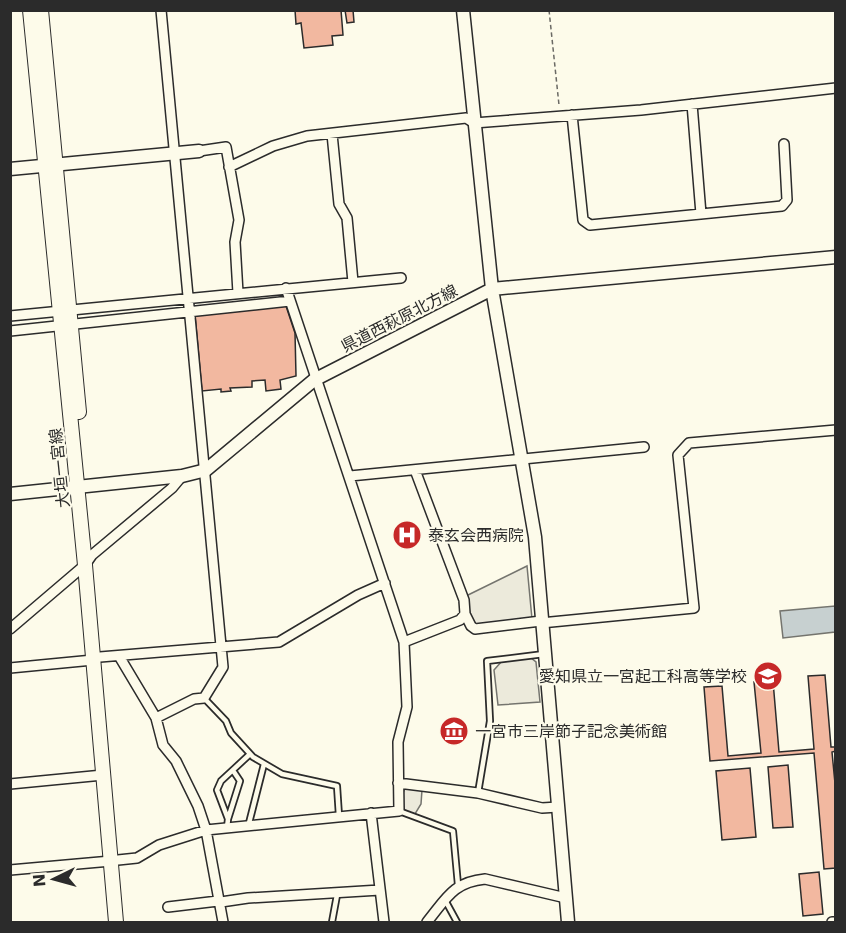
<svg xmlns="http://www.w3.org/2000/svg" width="846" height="933" viewBox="0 0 846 933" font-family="'DejaVu Sans','Noto Sans JP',sans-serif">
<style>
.parking{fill:#eceadb;stroke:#74746e;stroke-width:1.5}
.water{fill:#c7d0d0;stroke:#74746e;stroke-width:1.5}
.building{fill:#f2b8a0;stroke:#2b2b2b;stroke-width:1.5}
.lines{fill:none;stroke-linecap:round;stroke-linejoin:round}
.lane-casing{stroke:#2b2b2b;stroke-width:8}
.street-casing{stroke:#2b2b2b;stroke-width:12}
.secondary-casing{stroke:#2b2b2b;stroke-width:15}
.primary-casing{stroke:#2b2b2b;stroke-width:16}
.path{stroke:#6a6964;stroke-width:1.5;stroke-dasharray:4.5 3;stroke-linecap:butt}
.lane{stroke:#fdfbea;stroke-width:4.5}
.street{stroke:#fdfbea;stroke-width:9}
.secondary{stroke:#fdfbea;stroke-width:12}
.primary{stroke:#fdfbea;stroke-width:14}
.labels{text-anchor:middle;stroke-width:4.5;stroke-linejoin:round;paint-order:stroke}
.street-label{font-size:16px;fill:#2b2b2b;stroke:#fdfbea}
.poi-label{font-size:16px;fill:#2b2b2b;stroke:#fdfbea;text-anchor:start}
</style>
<rect width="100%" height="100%" fill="#fdfbea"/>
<!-- parking -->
<path class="parking" d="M527,566L532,619L473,625L466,596Z
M531,658L536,662L540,702L498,705L494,670L502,661Z
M405,788L422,790L421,804L415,814L404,811L402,796Z"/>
<!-- water -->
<path class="water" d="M835,606V632L783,638L780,611Z"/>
<!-- building -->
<path class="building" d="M295,10H341L343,35L332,36L333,45L304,48L301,23L296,24Z
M345,10H353L354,22L347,23Z
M286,306L295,333L296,376L280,380L281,389L266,391L265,380L252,381V387L230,388L231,391L221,392V389L202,391L195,315Z
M825,675L831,747H836V751L832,752L836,794V868L824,869L814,753L710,761L704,687L722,686L728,756L761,753L754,682L773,681L779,752L814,749L808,676Z
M788,765L793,827L773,828L768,767Z
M750,768L756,837L722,840L716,771Z
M819,872L823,914L803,916L799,874Z"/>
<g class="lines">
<!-- lane casing -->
<g class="lane-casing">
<path id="lane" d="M204,698L226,721L231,733L253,757L282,774L337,786L339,816
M478,793L490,721L487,661L544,654
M399,811L453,831L458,885
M228,819L240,781L234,772
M248,827L264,764
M227,828L228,819L217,790L221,781L249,755
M445,900L457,922
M332,922L337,895"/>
</g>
<!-- street casing -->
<g class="street-casing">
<path id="street" d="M692,104L701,214
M572,115L583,220L590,225L782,206L787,200L784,144
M332,134L339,204L347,218L353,282
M199,151L226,147L239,220L235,242L238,293
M229,167L273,146L307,136L466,118L474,123L641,110L836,88
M10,316L401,278
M10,331L290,301
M350,476L644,447
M465,614L471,626L475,629L541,621
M541,623L694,608L678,455L689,443L836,430
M10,629L85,565L92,555L172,488L182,476
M404,642L460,620L465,614L464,600L415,470
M119,656L156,718L163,745L176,761L198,806L206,830L223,922
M100,657L279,642L358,595L385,583
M10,668L93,660
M156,718L194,699L204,698L223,667L161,10
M398,783L478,793L542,808L558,807
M10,784L103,775
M371,813L384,922
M118,860L137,858L159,845L206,830L399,811L398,742L407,707L404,642L286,288
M10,870L111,861
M221,902L248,898L380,890
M168,907L218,901
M427,922C446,899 453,882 485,879L566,898
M832,922H836"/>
</g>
<!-- secondary casing -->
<g class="secondary-casing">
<path id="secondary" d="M463,10L492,289L535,537L568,922
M10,169L199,151
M10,494L182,476L206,470L314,380L492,289L836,257"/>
</g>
<!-- primary casing -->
<g class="primary-casing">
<path id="primary" d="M30,10L85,565L116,922
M41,10L79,412"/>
</g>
<!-- path -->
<path class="path" d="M549,10L559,105"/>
<!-- lane -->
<use href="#lane" class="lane"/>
<!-- street -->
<use href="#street" class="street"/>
<!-- secondary -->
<use href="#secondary" class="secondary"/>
<!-- primary -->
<use href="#primary" class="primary"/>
</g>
<!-- icons -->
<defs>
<g id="hospital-disc" transform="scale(1.5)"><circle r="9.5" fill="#c62828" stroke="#fdfbea"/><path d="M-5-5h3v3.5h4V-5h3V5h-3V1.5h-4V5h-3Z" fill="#fff"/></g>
<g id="school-disc" transform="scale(1.5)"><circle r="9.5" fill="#c62828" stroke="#fdfbea"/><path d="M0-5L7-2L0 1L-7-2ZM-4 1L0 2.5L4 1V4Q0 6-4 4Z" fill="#fff"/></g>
<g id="museum-disc" transform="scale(1.5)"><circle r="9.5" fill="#c62828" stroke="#fdfbea"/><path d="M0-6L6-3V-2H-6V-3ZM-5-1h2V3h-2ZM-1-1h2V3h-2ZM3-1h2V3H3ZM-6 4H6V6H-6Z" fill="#fff"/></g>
</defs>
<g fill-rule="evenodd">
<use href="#hospital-disc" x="407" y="535"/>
<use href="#school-disc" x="768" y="676"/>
<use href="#museum-disc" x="454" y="731"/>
</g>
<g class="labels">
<!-- street labels -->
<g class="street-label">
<text transform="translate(399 318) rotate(-27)" y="6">県道西萩原北方線</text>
<text transform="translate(59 468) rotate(-96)" y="6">大垣一宮線</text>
</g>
<!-- poi labels -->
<g class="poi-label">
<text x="428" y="541">泰玄会西病院</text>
<text x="747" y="682" text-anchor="end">愛知県立一宮起工科高等学校</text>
<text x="475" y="737">一宮市三岸節子記念美術館</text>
</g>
</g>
<!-- border -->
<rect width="846" height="933" fill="none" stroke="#2b2b2b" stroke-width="24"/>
<!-- north arrow -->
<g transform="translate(54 879) rotate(265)" stroke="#fdfbea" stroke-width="4.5" paint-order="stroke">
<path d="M0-4.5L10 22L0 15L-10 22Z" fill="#2b2b2b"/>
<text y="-9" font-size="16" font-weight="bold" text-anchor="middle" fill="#2b2b2b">N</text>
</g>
</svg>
